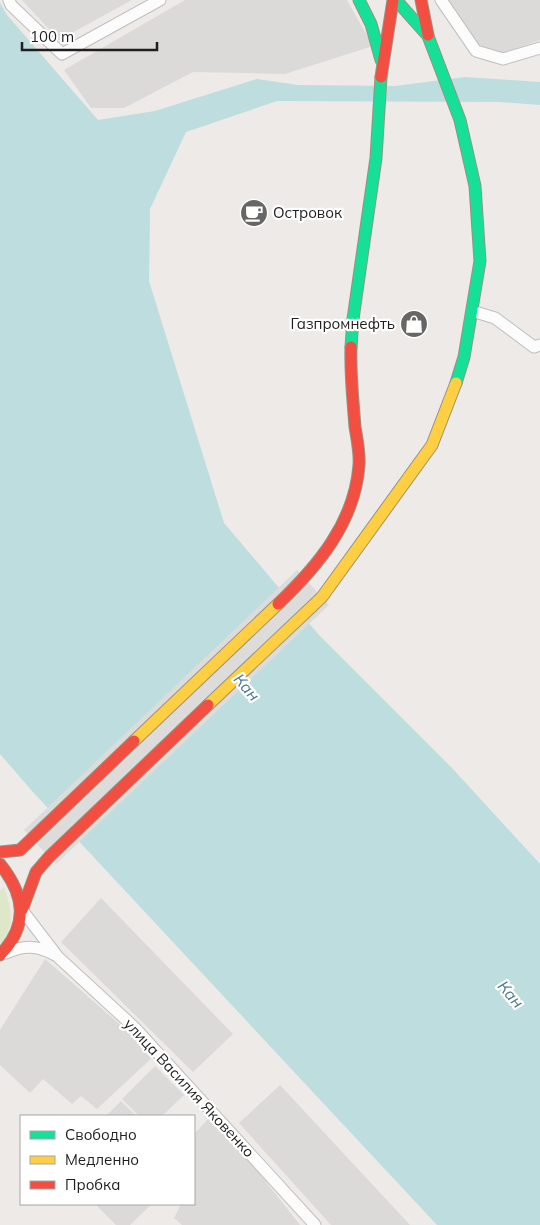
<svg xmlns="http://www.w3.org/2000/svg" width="540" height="1225" viewBox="0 0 540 1225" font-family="Mulish,sans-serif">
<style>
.residential{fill:#dcdad9}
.religious{fill:#dbdad9}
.grass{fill:#dfe7c9}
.water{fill:#beddde}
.pier{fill:#dddcdb}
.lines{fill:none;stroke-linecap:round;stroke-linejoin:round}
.street-casing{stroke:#c0bfbe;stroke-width:13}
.fast-casing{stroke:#969381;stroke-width:13}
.slow-casing{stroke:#969381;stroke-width:13}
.jam-casing{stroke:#969381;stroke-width:13}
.street{stroke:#fcfcfc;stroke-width:11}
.fast{stroke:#16e098;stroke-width:11}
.slow{stroke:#ffcf43;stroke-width:11}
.jam{stroke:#f24e42;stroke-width:11}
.labels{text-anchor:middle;stroke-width:4.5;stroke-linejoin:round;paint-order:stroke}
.poi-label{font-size:15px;fill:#1f1f1f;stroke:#fff;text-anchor:start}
.street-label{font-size:15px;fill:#1f1f1f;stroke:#fff}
.water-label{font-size:16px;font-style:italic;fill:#487a90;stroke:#fff}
</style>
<rect width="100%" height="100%" fill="#edeae8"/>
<!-- residential -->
<path class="residential" d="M22,0H132L59,40Z
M185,0H347L373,46L285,74L193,72L124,108H91L64,70Z
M444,0H540V40L502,53L475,47Z
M101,898L233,1034L193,1072L61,942Z
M45,959L155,1055L97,1109L81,1096L72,1104L43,1079L30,1093L0,1065V1030Z
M155,1066L184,1095L162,1116H139L122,1099Z
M280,1085L410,1225H331L239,1123Z
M208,1119L247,1158L300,1225H182L174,1218L181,1204H194V1134Z"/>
<!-- religious -->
<path class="religious" d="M121,1101L136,1116H106Z
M95,1204H152L130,1225H116Z"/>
<!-- grass -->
<path class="grass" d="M4,887C11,907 16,927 0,944V891Z"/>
<!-- water -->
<path class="water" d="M0,3L7,15L98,120L155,111L257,79L298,85L395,86L465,77L540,82V105L500,102L277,101L186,132L150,209L149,281L224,523L319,635L452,768L540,864V1225H437L32,791L0,754Z"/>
<!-- pier -->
<path class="pier" d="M297,570L329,605L56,864L24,830Z"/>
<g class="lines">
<!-- street casing -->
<g class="street-casing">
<path id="street" d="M9,0L11,5L62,54L160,0
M441,0L476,51L503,59L540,48
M472,311L495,318L534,347L540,345
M22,910L58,957L134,1027L315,1225
M6,953C24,945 37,945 55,955"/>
</g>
<!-- fast casing -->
<g class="fast-casing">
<path id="fast" d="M359,0L371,24L381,60
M396,0L428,36L460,120L475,186L480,261L464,357L456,383
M351,347L353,319L376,158L381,77"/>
</g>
<!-- slow casing -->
<g class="slow-casing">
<path id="slow" d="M208,705L322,597L432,445L456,383
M134,741L278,604"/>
</g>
<!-- jam casing -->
<g class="jam-casing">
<path id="jam" d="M421,0L428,35
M381,77L393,0
M278,604C318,566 355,522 359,465C360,453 357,439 355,427C353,400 350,374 351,347
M0,852L20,850L134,741
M0,864C25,895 29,925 0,955
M22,910L36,872L49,857L208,705"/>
</g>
<!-- street -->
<use href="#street" class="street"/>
<!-- fast -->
<use href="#fast" class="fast"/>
<!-- slow -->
<use href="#slow" class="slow"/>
<!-- jam -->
<use href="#jam" class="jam"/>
</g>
<!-- icons -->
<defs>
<g id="cafe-disc" transform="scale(1.4375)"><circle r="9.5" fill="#676665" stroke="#fff"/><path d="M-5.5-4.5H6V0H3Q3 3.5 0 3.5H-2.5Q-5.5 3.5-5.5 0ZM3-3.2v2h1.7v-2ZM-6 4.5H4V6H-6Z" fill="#fff"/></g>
<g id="shop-disc" transform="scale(1.4375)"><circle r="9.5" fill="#676665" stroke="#fff"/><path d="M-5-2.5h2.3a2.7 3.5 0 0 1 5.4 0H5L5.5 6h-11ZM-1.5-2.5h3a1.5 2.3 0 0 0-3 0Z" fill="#fff"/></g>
</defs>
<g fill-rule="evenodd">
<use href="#cafe-disc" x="254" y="213"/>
<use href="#shop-disc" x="414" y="324"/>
</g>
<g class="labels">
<!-- poi labels -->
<g class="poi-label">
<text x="273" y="218">Островок</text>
<text x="395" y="329" text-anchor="end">Газпромнефть</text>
</g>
<!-- street labels -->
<g class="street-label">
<text transform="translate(189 1088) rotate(47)" y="5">улица Василия Яковенко</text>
</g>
<!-- water labels -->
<g class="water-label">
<text transform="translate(247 687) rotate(49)" y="6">Кан</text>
<text transform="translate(511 994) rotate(49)" y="6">Кан</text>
</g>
</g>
<!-- legend -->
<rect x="20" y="1115" width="175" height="90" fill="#ffffff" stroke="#a5a5a5"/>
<rect x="30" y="1131" width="25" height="8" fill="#16e098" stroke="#a5a5a5"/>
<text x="65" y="1140" font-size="15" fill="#1f1f1f">Свободно</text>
<rect x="30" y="1156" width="25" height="8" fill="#ffcf43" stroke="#a5a5a5"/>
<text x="65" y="1165" font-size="15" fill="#1f1f1f">Медленно</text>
<rect x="30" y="1181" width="25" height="8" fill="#f24e42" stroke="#a5a5a5"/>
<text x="65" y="1190" font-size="15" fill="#1f1f1f">Пробка</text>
<!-- scale -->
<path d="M22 42v8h135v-8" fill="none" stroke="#1f1f1f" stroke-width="2.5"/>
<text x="30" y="42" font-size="15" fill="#1f1f1f" stroke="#ffffff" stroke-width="4" paint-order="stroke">100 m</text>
</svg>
